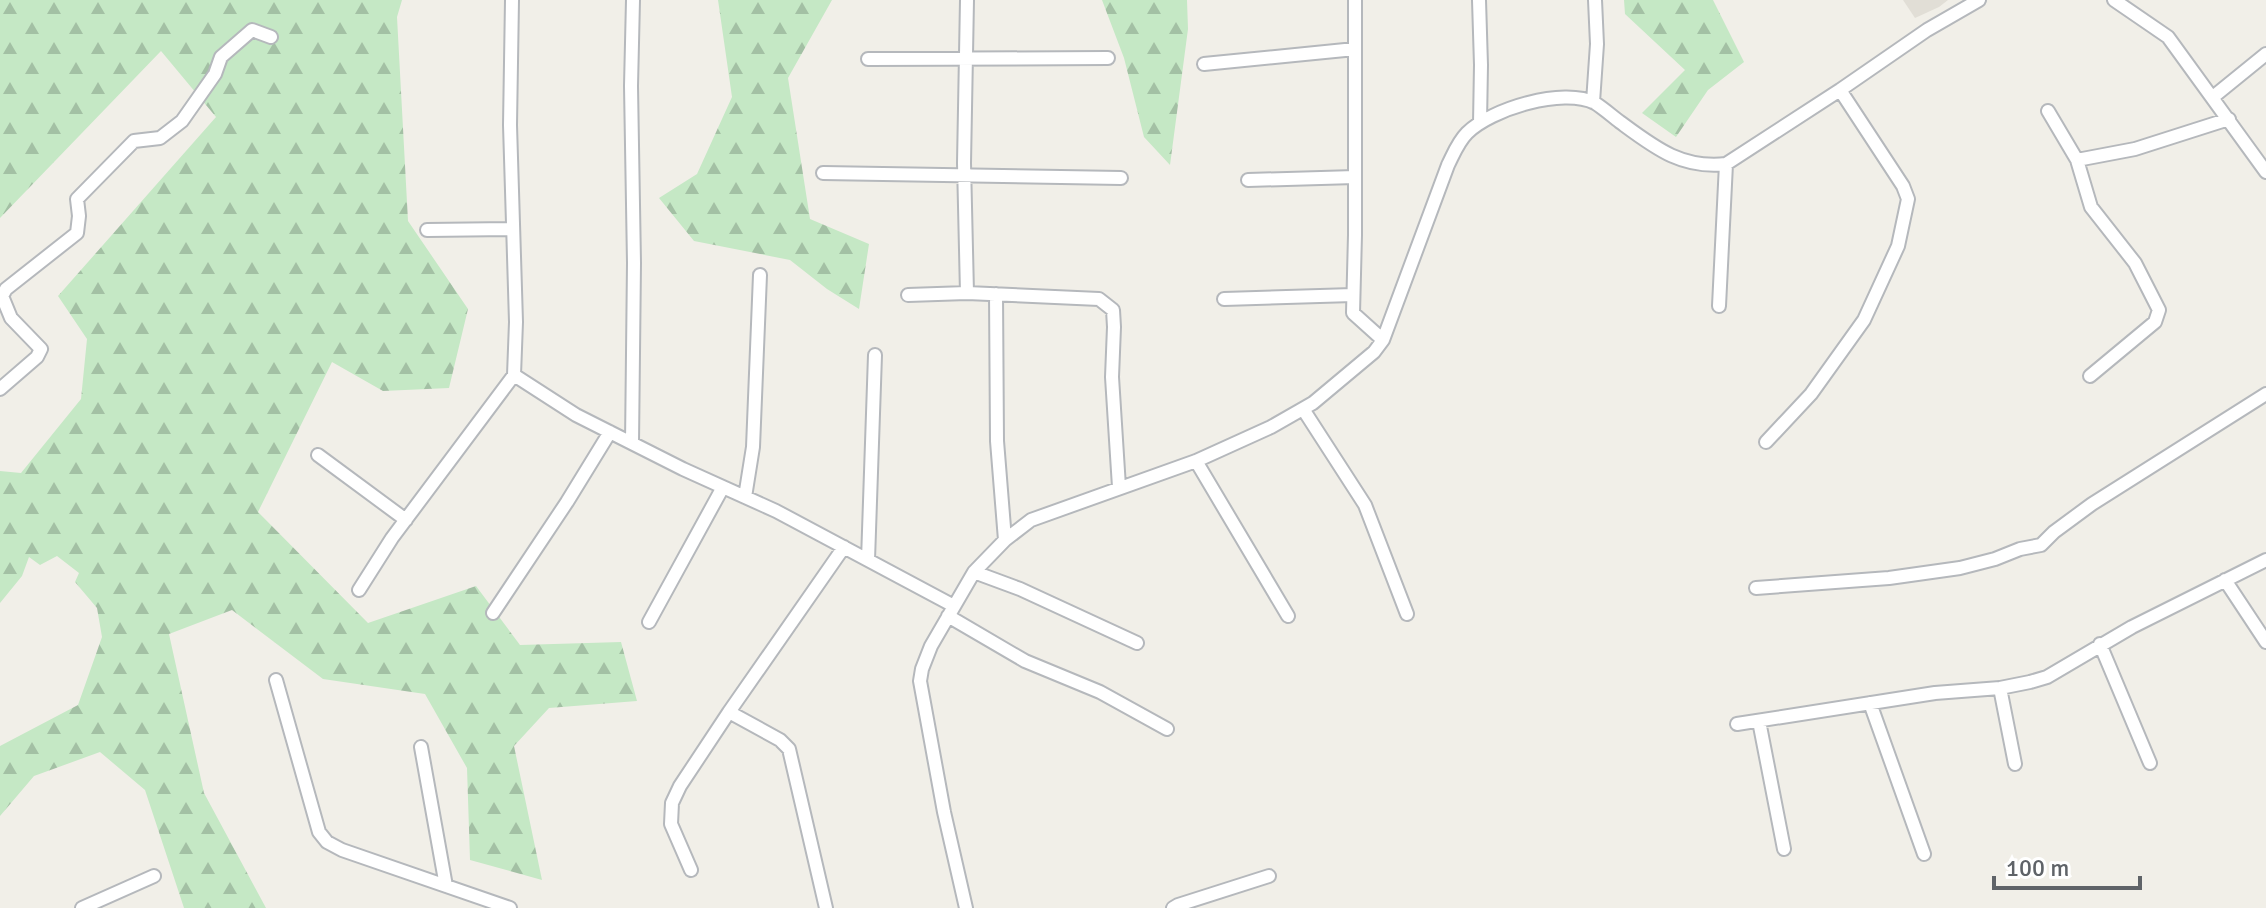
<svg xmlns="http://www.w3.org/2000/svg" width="2266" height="908" viewBox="0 0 2266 908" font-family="Signika,sans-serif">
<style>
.education{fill:#e1ded6}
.forest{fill:url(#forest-firs)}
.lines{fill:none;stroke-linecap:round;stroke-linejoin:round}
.minor-casing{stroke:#b5b8bc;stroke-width:16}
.minor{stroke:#fff;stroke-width:12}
</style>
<defs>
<pattern id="forest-firs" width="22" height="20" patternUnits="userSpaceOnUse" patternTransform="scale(2)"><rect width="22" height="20" fill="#c5e8c5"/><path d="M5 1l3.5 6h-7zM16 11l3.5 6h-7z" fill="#a3c0a4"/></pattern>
</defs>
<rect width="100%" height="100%" fill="#f1efe8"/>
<!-- education -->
<path class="education" d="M1903,0H1948L1939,7L1915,18Z"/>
<!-- forest -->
<path class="forest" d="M0,0H402L397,17L408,221L468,309L449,388L383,391L332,362L258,512L368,623L476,586L520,645L621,642L637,701L549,708L514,746L542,880L470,860L467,768L425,694L323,679L232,610L169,634L204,793L266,908H184L145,790L100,752L34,776L0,816V746L78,705L102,637L97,608L75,582L79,573L57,556L40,565L29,557L22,576L0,603V471L21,473L81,399L87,339L58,296L216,117L161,51L0,218Z
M718,0H832L788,78L810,219L869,244L859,309L827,289L790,260L694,241L659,198L697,174L732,97Z
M1102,0H1187L1188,29L1170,165L1144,137L1124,58Z
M1624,0H1713L1744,62L1708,90L1676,137L1642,113L1685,70L1625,14Z"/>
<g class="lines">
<!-- minor casing -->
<g class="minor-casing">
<path id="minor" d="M512,0L510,125L516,322L514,375L576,415L683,469L776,511L954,606
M967,0L964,163L967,293
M1355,0V235L1353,313L1383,340
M1479,0L1481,65L1480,123
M2114,0L2168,37L2266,172
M868,59L1108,58
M1204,64L1355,49
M2213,97L2266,54
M1593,102L1597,44L1595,0
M2048,111L2077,160L2091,207L2135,263L2159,310L2155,322L2090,376
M2077,160L2135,149L2229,119
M823,173L1121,178
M1248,180L1355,177
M427,230L513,229
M996,294L997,441L1005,540
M908,295L967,293L1099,299L1113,310L1114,327L1112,377L1119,487
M1224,299L1353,295
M1719,306L1726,164
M0,389L37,357L41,349L11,318L2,296L6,289L77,233L79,216L77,199L134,141L160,138L182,121L215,74L221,57L252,30L271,37
M1303,409L1365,505L1407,614
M1766,442L1811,394L1864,320L1898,246L1908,199L1903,186L1840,90
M632,443L634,263L631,86L633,0
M318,455L406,520
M1196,461L1288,616
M745,497L753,447L760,275
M868,560L875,355
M974,572L1020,589L1137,643
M2225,580L2266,642
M1756,588L1889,578L1960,568L1995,559L2020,549L2041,545L2054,532L2092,504L2266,394
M359,590L392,538L514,375
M493,613L567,502L610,432
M948,616L1025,661L1100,692L1167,729
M649,622L723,487
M2100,644L2150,763
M276,680L319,832L327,842L342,850L510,908
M2000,688L2015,764
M1870,703L1924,854
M729,712L780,740L789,749L826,908
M1759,721L1784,849
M1737,724L1935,693L2000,688L2030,682L2047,677L2132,627L2266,560
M421,747L446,886
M691,870L671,824L672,803L680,786L729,712L844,547
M82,908L154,876
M966,908L944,812L920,681L922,669L931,646L974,572L1005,540L1031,520L1196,461L1271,427L1313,403L1374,352L1383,340L1448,165C1454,153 1458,142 1467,133C1491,109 1563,87 1595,103C1603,108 1612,116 1620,122C1654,147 1681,169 1726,164L1840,90L1927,30L1979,0
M1173,908L1178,905L1269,876"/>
</g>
<!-- minor -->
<use href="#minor" class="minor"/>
</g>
<!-- scale -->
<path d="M1994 876v12h146v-12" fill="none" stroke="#5f6368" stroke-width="4"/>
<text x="2006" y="876" font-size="24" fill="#5f6368" stroke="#ffffff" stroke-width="6" paint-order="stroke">100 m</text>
</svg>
